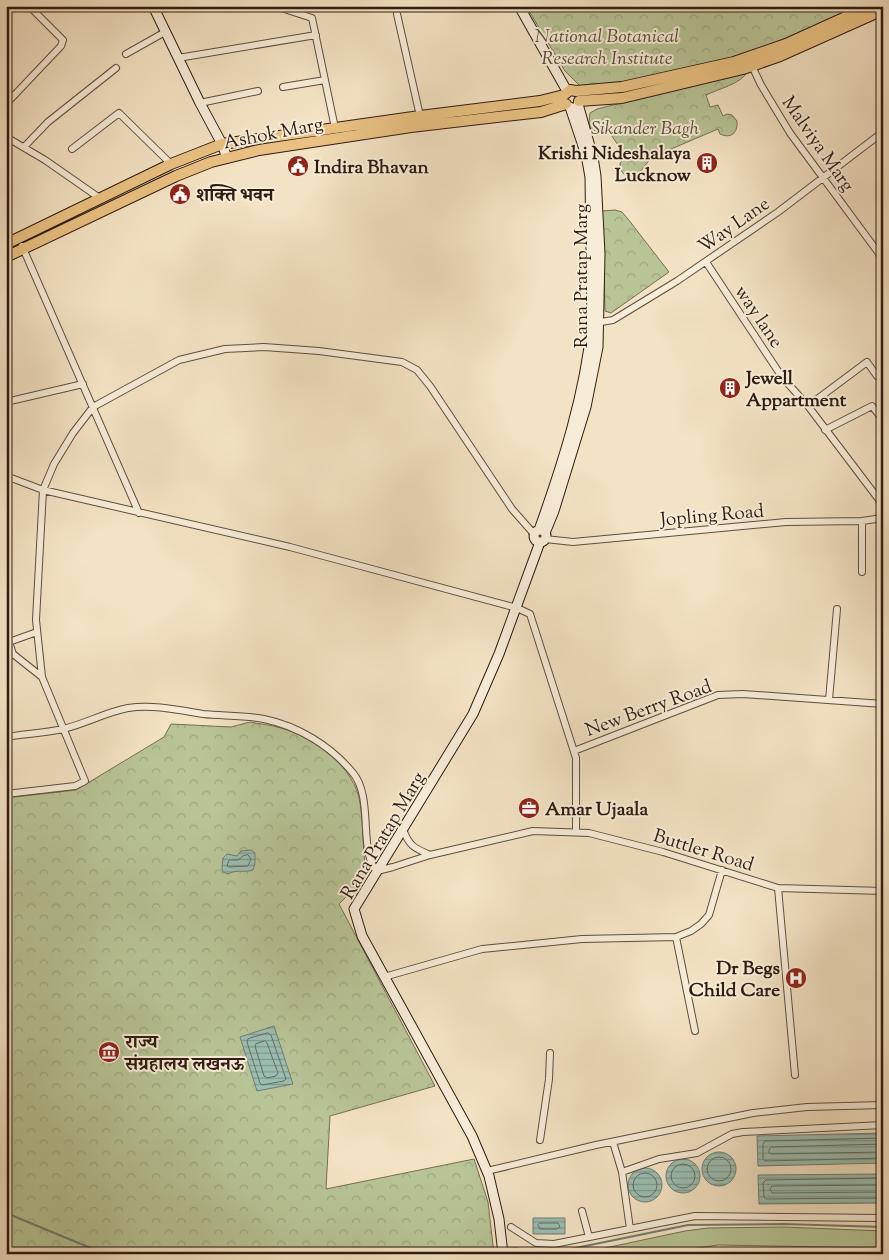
<svg xmlns="http://www.w3.org/2000/svg" width="889" height="1260" viewBox="0 0 889 1260" font-family="'Sorts Mill Goudy','Noto Serif Devanagari',serif">
<style>
.green{fill:#b8c496;stroke:#747053}
.park{fill:url(#park-crowns);stroke:#747053}
.water{fill:url(#water-rules);stroke:#707d71}
.lines{fill:none;stroke-linecap:round;stroke-linejoin:round}
.shore{stroke:#656c61;stroke-width:1}
.stream{stroke:#707d71;stroke-width:2}
.street-casing{stroke:#604d3d;stroke-width:8}
.secondary-casing{stroke:#2f1b10;stroke-width:11}
.primary-casing{stroke:#2f1b10;stroke-width:12}
.street{stroke:#f7ecd8;stroke-width:6}
.secondary{stroke:#f7ecd8;stroke-width:9}
.primary{stroke:#eac182;stroke-width:10}
.labels{text-anchor:middle;stroke-width:4;stroke-linejoin:round;paint-order:stroke}
.park-label{font-size:19px;font-style:italic;fill:#584e38;stroke:#f7ecd8}
.street-label{font-size:19px;fill:#2f1b10;stroke:#f7ecd8}
.poi-label{font-size:19px;font-weight:bold;fill:#2f1b10;stroke:#f7ecd8;text-anchor:start}
</style>
<defs>
<pattern id="park-crowns" width="20" height="18" patternUnits="userSpaceOnUse" patternTransform="scale(1.25)"><rect width="20" height="18" fill="#b8c496"/><path d="M2 6a3 3 0 1 1 6 0M12 15a3 3 0 1 1 6 0" fill="none" stroke="#9ea880"/></pattern>
<pattern id="water-rules" width="6" height="5" patternUnits="userSpaceOnUse" patternTransform="scale(1.25)"><rect width="6" height="5" fill="#9bbeb2"/><path d="M0 2.5h6" fill="none" stroke="#7f9a8f"/></pattern>
</defs>
<rect width="100%" height="100%" fill="#f3e2c3"/>
<filter id="stains"><feTurbulence type="fractalNoise" baseFrequency=".004" numOctaves="4"/><feColorMatrix values="0 0 0 0 .2 0 0 0 0 .09 0 0 0 0 .02 0 0 0 .5 -.17"/></filter>
<radialGradient id="worn" r=".72"><stop offset=".6" stop-color="#630" stop-opacity="0"/><stop offset="1" stop-color="#630" stop-opacity=".3"/></radialGradient>
<!-- green -->
<path class="green" d="M783,1227L883,1231V1248L718,1245L658,1254H577L685,1231L708,1228Z"/>
<!-- park -->
<path class="park" d="M526,6H861L757,51L613,86L581,87L565,71Z
M747,72C741,84 718,89 706,95L710,107L718,105L723,116L727,114L732,115L737,121C738,133 731,139 720,134L718,129L657,155C653,157 650,159 647,163C642,169 634,183 625,175C621,172 620,168 620,163L625,158V155L609,132L603,130L591,131L589,121L590,113L597,109Z
M615,210L622,212L628,219L669,272L611,313L605,311L602,211Z
M250,722C260,724 271,725 281,728C314,737 355,767 360,803C364,827 362,852 367,876L339,904L435,1086L330,1116L326,1189L474,1159L488,1202L494,1254H24L6,1246V798L76,790L164,737L171,724L231,727Z"/>
<!-- water -->
<path class="water" d="M251,850L255,853V864L253,870C244,873 236,869 228,874L223,872L222,868L223,858L227,854L237,856L241,851Z
M274,1026L293,1084L257,1091L240,1037Z
M883,1133V1163L758,1166L757,1136Z
M702 1169a17 17 0 1 1 34 0a17 17 0 1 1-34 0Z
M666 1176a17 17 0 1 1 34 0a17 17 0 1 1-34 0Z
M628 1185a17 17 0 1 1 34 0a17 17 0 1 1-34 0Z
M883,1174V1203L759,1204L758,1175Z
M533,1218H565V1234H533Z"/>
<g class="lines">
<!-- shore -->
<path class="shore" d="M248,855L251,859L248,866L229,867L227,866L229,860H238L243,856Z
M268,1033L271,1035L286,1079L284,1081L262,1085L260,1083L247,1042L248,1039Z
M265,1041L267,1043L278,1073L276,1076L267,1078L264,1076L255,1046L256,1044Z
M883,1138L765,1141L763,1144V1159L765,1161L883,1158
M883,1144L771,1147L769,1150V1153L772,1154L883,1152
M707 1169a12 12 0 1 1 24 0a12 12 0 1 1-24 0Z
M671 1176a12 12 0 1 1 24 0a12 12 0 1 1-24 0Z
M633 1185a12 12 0 1 1 24 0a12 12 0 1 1-24 0Z
M883,1178L766,1180L763,1183L764,1197L766,1199L883,1198
M883,1185L772,1186L770,1189L772,1193L883,1192
M540,1223H558L560,1227L557,1229H540L538,1225Z"/>
<!-- stream -->
<path class="stream" d="M6,1213L98,1251L111,1254
M506,1249L516,1248L539,1254
M446,1254L498,1249
M546,1254L688,1225L784,1224L883,1227"/>
<!-- street casing -->
<g class="street-casing">
<path id="street" d="M275,6L312,18L335,128
M397,14L420,116
M126,54L165,32
M178,58L316,35
M752,66L761,85L790,133L883,259
M283,87L325,80
M200,103L258,91
M6,104L61,46L63,40L29,6
M6,137L45,160L101,199
M24,147L48,122L116,68
M72,149L119,113L171,164
M22,246L139,513
M706,262L782,377L808,406L883,505
M595,323L613,320L677,281L778,212L883,132
M6,402L83,384
M808,406L867,362L877,376
M825,430L872,406L883,420
M6,476L43,490L290,547L517,608L530,614L576,758V832
M862,521V572
M545,539L573,542L786,522L862,521L883,518
M6,633L13,654
M6,643L37,632
M6,651L13,654L42,677
M829,700L837,609
M6,737C25,734 44,733 63,729C85,724 106,712 128,708C153,704 179,710 203,714C223,716 244,715 264,719C298,726 331,746 353,773C374,798 358,852 377,871L393,867L430,855L533,831L589,833L663,852L778,888L883,891
M574,751L718,695L743,694L883,704
M6,794L75,786L85,781L42,677L36,620L43,490L54,464L73,433L93,407L179,360L225,349L264,347L319,351L402,362L417,370L430,386L512,509L534,534
M403,829C409,846 414,848 430,855
M778,888L795,1075
M676,937L695,1031
M384,977L482,949L582,939L676,937L691,931L701,924L709,915L722,870
M540,1140L549,1079L550,1053
M613,1142L622,1172L659,1159L697,1153L732,1134L743,1132L883,1125
M487,1171L596,1145L753,1113L807,1107L883,1105
M622,1172L630,1229
M582,1211L589,1237
M511,1227L536,1243L554,1244L695,1216L883,1218"/>
</g>
<!-- secondary casing -->
<g class="secondary-casing">
<path id="secondary" d="M153,6L200,103L222,144L227,158
M519,6L567,91
M534 536a6 6 0 1 1 12 0a6 6 0 1 1-12 0Z
M539,530C563,463 585,394 592,323L590,177L586,155L570,107
M545,533L554,511L586,407L598,347L600,254L596,176L593,157L578,104
M503,1254L499,1219L489,1176L472,1136L362,936L354,909L473,714L499,654L540,542"/>
</g>
<!-- primary casing -->
<g class="primary-casing">
<path id="primary" d="M579,101L622,98L743,69L780,56L883,10
M6,244L171,164L222,144L420,116L540,101L564,95L570,90L576,91L622,87L734,62L786,44L870,6
M6,257L176,176L211,162L259,150L411,127L541,112L566,104"/>
</g>
<!-- street -->
<use href="#street" class="street"/>
<!-- secondary -->
<use href="#secondary" class="secondary"/>
<!-- primary -->
<use href="#primary" class="primary"/>
</g>
<!-- icons -->
<defs>
<g id="building-disc" transform="scale(1.125)"><circle r="9.5" fill="#8f2418" stroke="#f7ecd8"/><path d="M-4-6H4V6H1V3H-1V6H-4ZM-2.5-4.3h1.7v1.8h-1.7ZM.8-4.3h1.7v1.8H.8ZM-2.5-1h1.7V.8h-1.7ZM.8-1h1.7V.8H.8Z" fill="#fff"/></g>
<g id="civic-disc" transform="scale(1.125)"><circle r="9.5" fill="#8f2418" stroke="#f7ecd8"/><path d="M-.6-6.5H3V-4.5H.6V-3L4-1V1h2V6H-6V1h2V-1L-.6-3ZM-1.2 2.5V6h2.4V2.5Z" fill="#fff"/></g>
<g id="office-disc" transform="scale(1.125)"><circle r="9.5" fill="#8f2418" stroke="#f7ecd8"/><path d="M-6-3h4V-5.5h4V-3h4V5H-6ZM-1-4.5V-3h2v-1.5ZM-6 0V1H6V0Z" fill="#fff"/></g>
<g id="hospital-disc" transform="scale(1.125)"><circle r="9.5" fill="#8f2418" stroke="#f7ecd8"/><path d="M-5-5h3v3.5h4V-5h3V5h-3V1.5h-4V5h-3Z" fill="#fff"/></g>
<g id="museum-disc" transform="scale(1.125)"><circle r="9.5" fill="#8f2418" stroke="#f7ecd8"/><path d="M0-6L6-3V-2H-6V-3ZM-5-1h2V3h-2ZM-1-1h2V3h-2ZM3-1h2V3H3ZM-6 4H6V6H-6Z" fill="#fff"/></g>
</defs>
<g fill-rule="evenodd">
<use href="#building-disc" x="707" y="163"/>
<use href="#civic-disc" x="298" y="166"/>
<use href="#civic-disc" x="180" y="194"/>
<use href="#building-disc" x="730" y="388"/>
<use href="#office-disc" x="529" y="808"/>
<use href="#hospital-disc" x="796" y="978"/>
<use href="#museum-disc" x="109" y="1052"/>
</g>
<g class="labels">
<!-- park labels -->
<g class="park-label">
<text x="607" y="42">National Botanical<tspan x="607" dy="22">Research Institute</tspan></text>
<text x="645" y="134">Sikander Bagh</text>
</g>
<!-- street labels -->
<g class="street-label">
<text transform="translate(273 132) rotate(-11)" y="7">Ashok Marg</text>
<text transform="translate(819 143) rotate(55)" y="7">Malviya Marg</text>
<text transform="translate(733 224) rotate(-35)" y="7">Way Lane</text>
<text transform="translate(580 276) rotate(-90)" y="7">Rana Pratap Marg</text>
<text transform="translate(760 316) rotate(56)" y="7">way lane</text>
<text transform="translate(712 514) rotate(-5)" y="7">Jopling Road</text>
<text transform="translate(648 707) rotate(-20)" y="7">New Berry Road</text>
<text transform="translate(382 835) rotate(-59)" y="7">Rana Pratap Marg</text>
<text transform="translate(704 849) rotate(17)" y="7">Buttler Road</text>
</g>
<!-- poi labels -->
<g class="poi-label">
<text x="691" y="159" text-anchor="end">Krishi Nideshalaya<tspan x="691" dy="22">Lucknow</tspan></text>
<text x="314" y="173">Indira Bhavan</text>
<text x="196" y="201">शक्ति भवन</text>
<text x="746" y="384">Jewell<tspan x="746" dy="22">Appartment</tspan></text>
<text x="545" y="815">Amar Ujaala</text>
<text x="780" y="974" text-anchor="end">Dr Begs<tspan x="780" dy="22">Child Care</tspan></text>
<text x="125" y="1048">राज्य<tspan x="125" dy="22">संग्रहालय लखनऊ</tspan></text>
</g>
</g>
<!-- margin -->
<rect width="889" height="1260" fill="none" stroke="#f3e2c3" stroke-width="25"/>
<rect x="8" y="8" width="874" height="1245" fill="none" stroke="#2f1b10" stroke-width="2.5"/>
<rect x="12" y="12" width="864" height="1235" fill="none" stroke="#2f1b10"/>
<rect width="100%" height="100%" filter="url(#stains)"/>
<rect width="100%" height="100%" fill="url(#worn)"/>
</svg>
